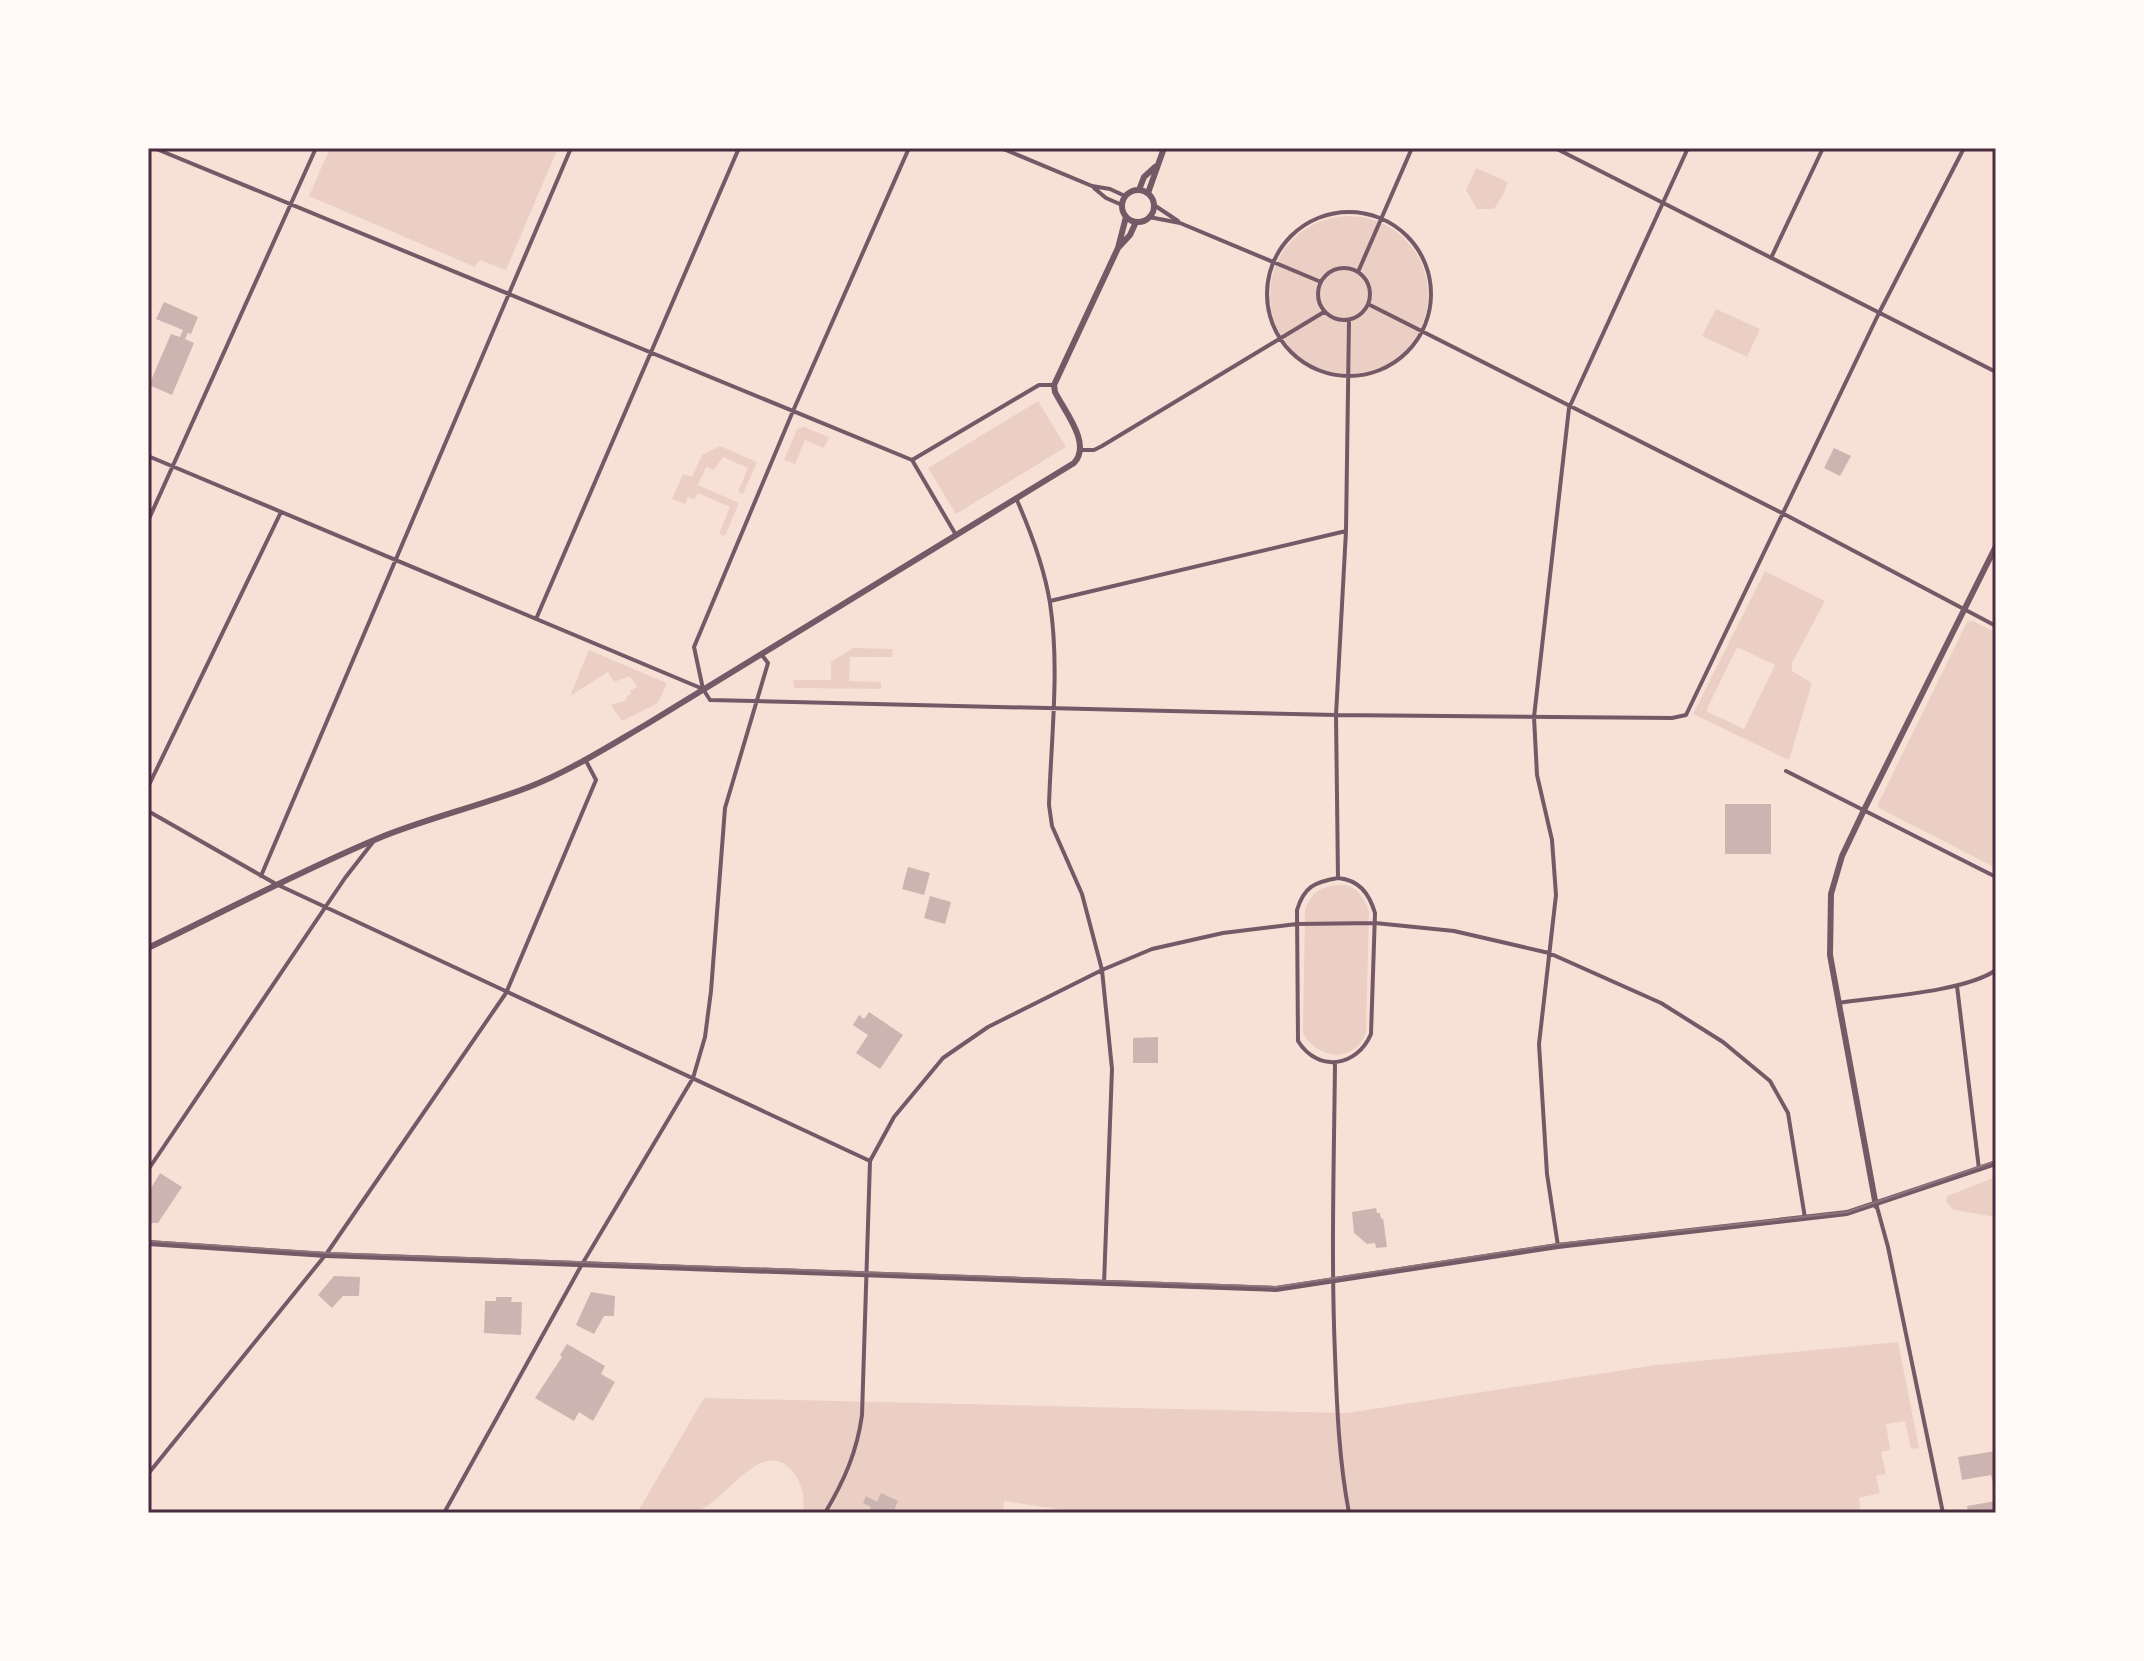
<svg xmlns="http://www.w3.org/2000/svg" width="2144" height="1661" viewBox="0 0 2144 1661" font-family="Commissioner,sans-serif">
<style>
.green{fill:#ebcfc5;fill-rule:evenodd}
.building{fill:#ccb4b1}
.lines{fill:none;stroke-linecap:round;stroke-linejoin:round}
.minor{stroke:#755966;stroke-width:4}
.tertiary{stroke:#755966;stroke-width:6}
.tram{stroke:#8f747c;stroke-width:2}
.neatline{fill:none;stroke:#4a2c40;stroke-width:3}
</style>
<rect width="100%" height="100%" fill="#f7e1d7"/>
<!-- green -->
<path class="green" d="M330,148H558L506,270L480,260L475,267L309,196Z
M1476,168L1508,182L1503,195L1494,209H1477L1466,190Z
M1270 295a79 79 0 1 1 158 0a79 79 0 1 1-158 0Z
M1716,309L1760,329L1747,357L1702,336Z
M1038,401L1066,447L956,514L928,468Z
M804,427L829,437L824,448L805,440L795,464L784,460L797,429Z
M720,446L757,462L743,494L738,492L748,468L723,457L714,470L706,467L698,485L739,503L725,536L719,534L730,507L698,493L694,500L688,497L685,504L672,499L683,474L692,477L702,455Z
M1765,571L1825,601L1792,663V671L1812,683L1789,760L1693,714ZM1737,647L1775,665L1744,729L1706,711Z
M1973,621L1996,633V868L1879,808L1878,804L1967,622Z
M853,648L893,649L892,657H850L849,681L881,682V689L794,688L793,680H831V662Z
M589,650L667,683L658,703L622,721L611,705L627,700L626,697L631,694L630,691L637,687L630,676L614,682L608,672L570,696Z
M1347,885C1360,891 1364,898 1369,911L1366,1032C1356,1064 1317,1060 1303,1033L1305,910C1312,889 1326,884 1347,885Z
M1996,1177V1217L1954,1210L1946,1202L1947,1196Z
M1898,1342L1919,1448L1911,1449L1905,1421L1886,1424L1890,1450L1881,1452L1886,1474L1876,1476L1880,1493L1859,1498L1861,1513H1083L1004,1501L1003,1513H802C806,1498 802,1484 793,1472C763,1435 727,1499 700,1510C681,1517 656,1513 637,1513L704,1398L1347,1413L1656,1365Z"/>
<!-- building -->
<path class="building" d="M164,302L198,317L191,334L188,333L185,339L194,343L172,395L149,385L171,334L180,337L183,330L156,319Z
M1834,448L1851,456L1840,476L1824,468Z
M1725,804H1771V854H1725Z
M908,867L930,873L924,895L902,889Z
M930,896L951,902L945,924L924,918Z
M869,1012L903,1035L880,1069L856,1053L868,1035L853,1025L859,1015L864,1019Z
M1158,1037V1063H1133V1038Z
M160,1173L182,1187L158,1223H148V1193Z
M1376,1208L1377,1213H1380L1381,1219L1383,1218L1387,1247L1376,1248L1375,1243L1367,1244L1354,1233L1352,1212Z
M334,1276L360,1277L359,1296H343L332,1308L318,1295Z
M591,1292L615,1296L614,1316H604L594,1334L576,1325Z
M496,1297H512L511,1302H522L521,1335L484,1333L485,1301H496Z
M567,1344L605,1366L601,1374L615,1382L593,1421L579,1412L574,1421L535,1398L562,1357L560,1355Z
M1996,1451V1495L1991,1475L1962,1480L1958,1457Z
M881,1493L898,1501L893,1513H868L871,1507L863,1503L866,1496L877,1502Z
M1996,1501V1513H1968L1967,1506Z"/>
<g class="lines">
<!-- minor -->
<path class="minor" d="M154,148L912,460
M909,148L793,411L694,647L703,689L710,700L1336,715L1672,718L1686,715L1879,313L1964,148
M1001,148L1092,186L1110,189L1125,196
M1555,148L1996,372
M1094,188L1106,198L1122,205
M1154,205L1178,221
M1267 294a82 82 0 1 1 164 0a82 82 0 1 1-164 0Z
M1149,217L1180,223L1321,282
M1771,258L1823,148
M1318 294a26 26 0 1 1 52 0a26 26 0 1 1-52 0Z
M1358,272L1412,148
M1368,304L1784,514L1996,626
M1082,450H1094L1102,446L1324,312
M148,456L703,689
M1016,498C1031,532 1044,566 1050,603C1060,668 1051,739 1049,805L1052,826L1082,894L1102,970L1112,1069L1104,1284
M148,521L316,148
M956,535L912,460L1039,385H1054
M1050,601L1346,531
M536,619L739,148
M1786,771L1996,877
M148,787L281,512
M148,811L276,884L870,1161
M261,876L571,148
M1338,878L1336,715L1346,531L1349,320
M1338,878C1359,880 1369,893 1375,913L1371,1034C1357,1067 1318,1073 1298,1041L1297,910C1304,887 1314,882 1338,878Z
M1957,986L1979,1169
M1838,1003C1878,997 1965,992 1996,970
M1335,1062C1334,1160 1331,1258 1335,1355C1337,1409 1339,1460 1349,1513
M148,1170L345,878L373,842
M1877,1207L1888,1247L1943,1513
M1558,1246L1547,1174L1539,1044L1556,895L1552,840L1537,775L1534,717L1569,408L1688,148
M148,1474L327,1253L506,993L596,780L585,759
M444,1513L581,1266L693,1078L705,1037L711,991L725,808L768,663L761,654
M825,1513C844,1481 857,1452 862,1415L870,1161L894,1117L943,1058L988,1027L1102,970L1152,949L1223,933L1297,924L1375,923L1454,931L1549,953L1661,1003L1723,1042L1770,1081L1788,1113L1805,1218"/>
<!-- tertiary -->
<path class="tertiary" d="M1139,190L1144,177L1155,167
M1122 206a16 16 0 1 1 32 0a16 16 0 1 1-32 0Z
M1148,193L1164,148
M1118,248L1130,235L1136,222
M148,948C225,911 300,871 379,838C428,818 480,806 529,787C570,771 609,746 647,724L1074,463C1092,444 1065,412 1055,392L1054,385L1118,248L1126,217
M1876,1206L1830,955L1831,894L1842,856L1864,810L1996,546
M148,1243L326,1255L1276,1289L1558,1246L1847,1213L1996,1163"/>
<!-- tram -->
<path class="tram" d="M148,1241L327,1253L1276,1287L1557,1244L1847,1212L1996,1161"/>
</g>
<!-- border -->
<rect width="2144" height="1661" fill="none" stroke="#fffaf5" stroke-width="300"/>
<rect x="150" y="150" width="1844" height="1361" class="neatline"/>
</svg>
